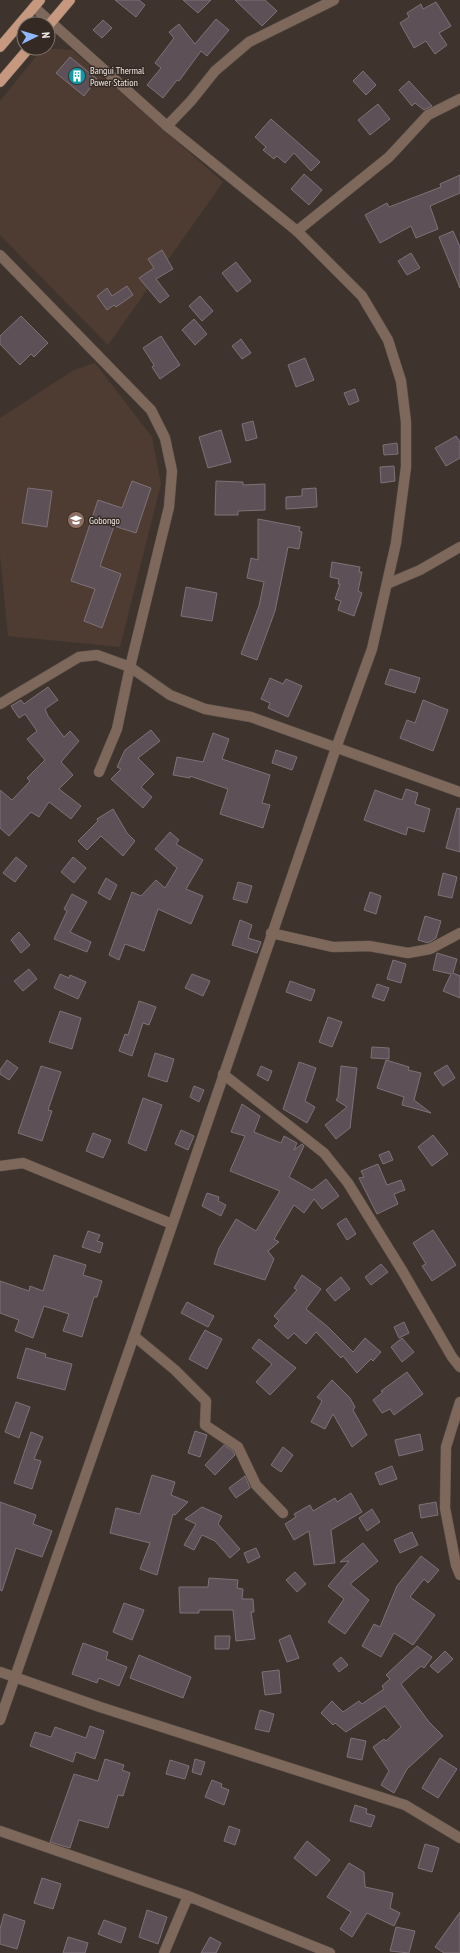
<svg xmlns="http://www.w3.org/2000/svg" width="460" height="1953" viewBox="0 0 460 1953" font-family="'PT Sans Narrow',sans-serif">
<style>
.built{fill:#4e3c33}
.building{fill:#5d5056;stroke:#7f7178}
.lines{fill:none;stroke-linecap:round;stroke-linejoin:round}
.minor-casing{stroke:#5b514a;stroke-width:11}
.tertiary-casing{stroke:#5b514a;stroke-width:11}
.primary-casing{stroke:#5b514a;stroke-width:11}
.minor{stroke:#7e685c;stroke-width:10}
.tertiary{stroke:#7e685c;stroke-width:10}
.primary{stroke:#c5987f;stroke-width:10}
.labels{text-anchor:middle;stroke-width:3;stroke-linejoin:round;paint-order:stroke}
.poi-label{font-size:10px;fill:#f0e8e4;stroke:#352a23;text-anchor:start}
</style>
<rect width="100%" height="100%" fill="#3f342d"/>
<!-- built -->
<path class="built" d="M43,48L72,50L223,182L108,345L0,235V101Z
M95,363L152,437L161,484L120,647L8,636L0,555V418L74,370Z"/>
<!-- building -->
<path class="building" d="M115,0H139L145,5L136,17Z
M183,0H211L198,13Z
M235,0H265L277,11L262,26Z
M436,2L451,26L439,33L447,45L435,54L426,41L414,48L400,23L409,17L407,13L421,4L423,9Z
M216,19L229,30L207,56L201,51L179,81L177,80L163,98L147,85L161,68L155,63L174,38L169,32L179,24L195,44Z
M103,20L112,28L102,38L93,30Z
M70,57L97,79L84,96L56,73Z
M363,71L376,85L366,95L353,81Z
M409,81L432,106L424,110L415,103L412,106L399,90Z
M378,104L390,119L370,135L358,120Z
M271,119L294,139L320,162L311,171L294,153L285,163L277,156L274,159L263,150L266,147L255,137Z
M304,174L322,190L309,205L291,189Z
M460,175V193L430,206L438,229L416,238L411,226L380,243L365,215L387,203L389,207L441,187L440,184Z
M453,231L460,247V288L439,237Z
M162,250L173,269L156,279L169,296L160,303L139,278L154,268L148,259Z
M411,253L420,268L407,275L398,261Z
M236,262L251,281L237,292L222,273Z
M127,286L133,295L116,307L114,305L107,310L97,296L107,288L112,296Z
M200,296L213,311L202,321L189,306Z
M21,316L48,343L34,357L31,354L20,365L0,344V336Z
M194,319L207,334L195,345L182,330Z
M161,336L180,365L160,379L152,367L154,365L143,348Z
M241,339L251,353L242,359L232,346Z
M305,358L314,380L296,387L288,365Z
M355,389L359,401L349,405L344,393Z
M253,421L257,438L246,441L242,424Z
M221,430L231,462L208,468L199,437Z
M456,436L460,442V458L446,466L435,448Z
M397,443L398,454L384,455L383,445Z
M394,466L395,481L381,483L380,467Z
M132,481L151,488L136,533L114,526L100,566L121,574L102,628L84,621L95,589L71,581L98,500L122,508Z
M216,481L243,482V485L265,484V510L238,511V515H215Z
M28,488L52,491L47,527L22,523Z
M316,488L317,507L286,509V497L302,496V489Z
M258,519L300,527L299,531L302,532L299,549L288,547L275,611L257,660L241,654L259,606L264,582L247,578L251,558L258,560Z
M332,562L360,567L359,572H362L358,591L362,593L354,616L338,610L341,601L335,599L340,584H338L339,579L330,577Z
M186,587L217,593L212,621L181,616Z
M390,669L420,678L415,693L385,684Z
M270,678L283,684L286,679L302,686L288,717L268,708L270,703L261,699Z
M48,687L58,700L45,709L48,716L64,737L70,731L79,741L61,762L73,775L59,789L81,806L71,819L49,802L39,817L31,812L9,836L0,828V790L12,800L30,781L27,778L45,760L27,739L37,731L25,714L19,718L11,706L21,700L24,704Z
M423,700L448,710L433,751L400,738L407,720L415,723Z
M151,730L160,741L138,758L154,774L141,787L152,797L143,808L111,779L121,769L117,767L125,750Z
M213,733L229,739L222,759L270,775L262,803L270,805L263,828L220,814L228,789L190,776V778L173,775L177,757L203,762Z
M276,750L297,757L292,770L272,763Z
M406,789L418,793L415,804L430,809L424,832L408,827L406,835L364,820L375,790L402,800Z
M457,808L460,809V852L446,848Z
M113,809L127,833L135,841L123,856L101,836L87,850L78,841L98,821L97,819Z
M170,832L179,840L176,844L203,860L186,889L203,896L191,924L158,909L144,951L125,944L119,960L109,955L132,892L141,896L156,880L165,888L177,868L155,849Z
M16,857L27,866L15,882L3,873Z
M73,857L86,868L74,883L61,872Z
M443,873L457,877L452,898L438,895Z
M106,878L117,885L110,900L98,893Z
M238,882L252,886L247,903L233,899Z
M370,892L381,896L376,914L364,910Z
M72,894L87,902L70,932L91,942L87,952L54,939L67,911L64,909Z
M425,916L441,921L436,938L428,943L418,940Z
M240,920L252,925L248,938L261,942L257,953L232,945Z
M19,932L30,945L21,953L11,940Z
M437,953L457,959L453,973L460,976V998L443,991L451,974L433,970Z
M393,960L406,964L401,983L387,979Z
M29,969L37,979L23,991L14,981Z
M60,974L69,978L70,975L86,982L78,999L54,988Z
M192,974L210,981L203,996L185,988Z
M290,981L315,990L311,1001L286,992Z
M377,984L389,988L384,1001L372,997Z
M139,1001L156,1007L149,1025L143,1023L132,1056L119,1051L125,1034L128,1035Z
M60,1011L81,1018L72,1049L49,1042Z
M328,1017L342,1022L332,1047L319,1042Z
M372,1047L389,1048V1059L371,1058Z
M155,1053L174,1059L167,1082L148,1076Z
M7,1060L18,1068L9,1080L0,1074V1070Z
M386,1060L409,1067L408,1070L421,1073L414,1100L431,1113L402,1105L404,1097L377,1088Z
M299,1062L316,1068L305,1101L315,1107L307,1123L283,1109Z
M447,1065L455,1078L443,1086L434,1073Z
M41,1066L61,1072L48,1110L52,1111L42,1141L18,1133Z
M261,1066L272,1071L268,1081L257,1075Z
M341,1066L357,1068L350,1128L336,1139L325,1125L347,1107L336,1100L338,1097Z
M194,1086L204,1090L199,1102L190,1097Z
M143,1098L162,1105L146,1151L128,1143Z
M242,1104L260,1116L254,1132L281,1143L284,1136L297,1143L294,1150L302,1144L304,1146L289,1177L312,1190L326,1179L339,1196L322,1209L314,1199L304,1213L294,1205L274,1239L279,1242L268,1251L274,1259L265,1280L214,1264L219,1248L236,1219L256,1231L280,1191L230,1171L245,1136L231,1132Z
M181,1130L194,1136L188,1150L175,1144Z
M93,1133L111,1140L103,1158L86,1151Z
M433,1135L448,1154L432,1166L418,1147Z
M389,1151L393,1160L383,1164L379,1155Z
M378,1164L387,1185L401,1180L405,1190L394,1194L398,1204L377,1214L359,1178L364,1177L361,1171Z
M207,1193L219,1197L218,1201L226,1205L221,1216L202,1206Z
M346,1218L356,1234L347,1240L337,1224Z
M433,1230L456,1265L432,1281L422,1266L426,1264L413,1243Z
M88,1231L100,1235L97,1241L103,1243L100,1253L82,1247Z
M54,1255L86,1265L83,1275L102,1281L97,1297H94L82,1337L63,1331L69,1314L44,1306L33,1338L15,1331L19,1320L0,1313V1281L29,1291L30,1286L43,1291Z
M381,1264L388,1272L371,1285L365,1277Z
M302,1275L321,1289L306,1309L328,1327L353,1352L365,1338L381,1352L373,1361L371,1359L357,1373L343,1356L341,1358L316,1332L306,1344L294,1333L288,1339L274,1326L279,1321L274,1316L297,1290L294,1288Z
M341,1277L350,1289L335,1301L326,1290Z
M187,1302L214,1316L208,1327L181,1313Z
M404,1322L409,1333L399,1338L394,1327Z
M205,1330L222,1339L207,1369L189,1359Z
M402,1338L414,1352L402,1362L391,1347Z
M259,1339L296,1368L270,1395L256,1382L272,1364L252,1348Z
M26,1348L46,1354L45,1357L72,1364L65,1390L17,1378Z
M407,1372L423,1394L394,1415L390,1409L382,1413L373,1400L383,1392L381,1391Z
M332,1380L350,1398L355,1407L353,1410L367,1435L352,1447L333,1414L325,1429L311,1422L322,1401L317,1397Z
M16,1402L30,1407L19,1438L5,1432Z
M195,1431L207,1435L200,1457L188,1453Z
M31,1432L43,1437L34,1459L41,1461L32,1489L14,1483Z
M420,1434L423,1450L399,1456L395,1440Z
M224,1445L233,1451L235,1455L215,1475L205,1465Z
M283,1447L293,1455L281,1472L271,1465Z
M392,1466L397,1479L380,1485L375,1473Z
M152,1475L175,1482L171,1495L188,1502L175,1515L173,1514L157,1575L140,1569L150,1543L110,1533L116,1508L140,1514Z
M245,1476L250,1488L236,1498L229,1488Z
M351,1493L362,1512L331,1530L335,1563L314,1565L309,1531L294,1540L285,1524L296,1517L294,1514L310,1505L313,1511L335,1498L337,1502Z
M0,1502L36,1515L33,1524L52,1531L42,1557L16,1548L2,1591L0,1590Z
M436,1502L438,1515L421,1518L419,1505Z
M202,1507L222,1516L218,1524L240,1549L230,1558L215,1541L202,1535L194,1550L184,1545L196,1524L185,1519Z
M372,1509L380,1522L367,1531L359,1518Z
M412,1532L418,1545L400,1553L394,1540Z
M363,1543L378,1561L350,1584L369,1600L345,1634L328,1622L344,1599L328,1586L349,1561L340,1562Z
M256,1548L260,1557L248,1563L244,1553Z
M421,1556L439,1570L428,1583L424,1579L410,1597L435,1615L413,1645L394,1633L381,1657L362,1646L374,1624L380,1627L397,1586Z
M295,1572L306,1584L297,1592L286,1580Z
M209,1578L238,1580L237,1588L243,1589L242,1599H253L254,1612H251L255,1639L236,1641L233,1610H199V1613H180L179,1587H208Z
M124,1603L144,1610L132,1640L113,1632Z
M290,1635L299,1658L287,1662L279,1640Z
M215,1636H230L229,1649H215Z
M83,1643L108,1652L106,1659L127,1667L119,1686L99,1678L97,1683L72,1674Z
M417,1646L432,1657L424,1668L421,1666L401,1684L429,1722L443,1736L407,1769L394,1793L381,1785L389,1771L373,1747L384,1739L386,1741L401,1727L385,1706L346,1732L335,1723L333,1725L321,1713L332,1701L343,1712L359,1701L362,1704L384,1689L382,1686L390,1679L386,1675Z
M445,1651L453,1659L438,1673L430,1666Z
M139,1655L191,1677L183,1698L130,1678Z
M341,1657L348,1665L339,1672L333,1664Z
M279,1670L281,1693L265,1695L262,1672Z
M260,1710L274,1714L269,1732L255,1729Z
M90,1726L104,1731L95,1759L76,1752L73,1762L30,1746L35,1732L51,1737L55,1727L86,1738Z
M351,1738L366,1741L362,1760L347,1757Z
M440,1758L457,1769L438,1798L422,1788Z
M105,1759L124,1765L122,1770L130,1773L123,1796L118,1795L108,1828L79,1820L70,1848L50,1842L74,1774L98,1781Z
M195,1759L205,1762L201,1775L192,1772Z
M170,1760L189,1766L185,1779L166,1774Z
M212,1780L222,1784L221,1787L229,1790L224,1805L205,1797Z
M355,1805L367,1809L366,1813L375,1816L371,1827L350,1821Z
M229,1826L240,1830L235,1845L224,1841Z
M307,1841L330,1860L316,1876L294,1858Z
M425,1844L439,1848L432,1872L418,1868Z
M349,1863L364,1872L365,1887L393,1893L390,1908L400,1913L394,1926L367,1913L352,1937L340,1929L351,1912L327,1897Z
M42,1878L61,1884L53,1909L34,1903Z
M147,1910L167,1917L158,1944L139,1937Z
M460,1912V1953H444L435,1947Z
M4,1914L25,1921L17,1949L0,1944V1929Z
M104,1920L126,1928L121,1943L98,1934Z
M396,1927L415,1931L409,1953L390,1951Z
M68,1937L88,1943L85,1953H63Z
M210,1937L221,1943L216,1953H201Z"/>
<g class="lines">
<!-- minor casing -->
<g class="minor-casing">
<path id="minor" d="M167,126L191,101L215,71L249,42L334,0
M297,231L389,157L428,115L460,99
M0,255L151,410L165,438L172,471L169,507L130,667L117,729L99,772
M387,584L420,570L460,547
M0,704L79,657L97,655L130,667L170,695L205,709L251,717L460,792
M271,933L333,947L369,946L408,953L430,949L460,933
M223,1074L324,1153L348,1183L403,1272L452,1357L460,1367
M0,1166L23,1163L172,1224
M134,1336L175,1370L206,1401L205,1425L238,1447L256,1485L283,1513
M460,1402L446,1447L445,1508L456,1565L460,1575
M0,1672L100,1707L405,1805L460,1838
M0,1831L188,1896L330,1953
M164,1953L188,1896"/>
</g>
<!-- tertiary casing -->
<g class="tertiary-casing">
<path id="tertiary" d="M0,1720L134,1336L336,748L372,649L396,543L406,467V422L401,381L388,340L362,296L297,231L167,126L34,7"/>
</g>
<!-- primary casing -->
<g class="primary-casing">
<path id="primary" d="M48,26L70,0
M0,47L40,0
M0,82L29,48"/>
</g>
<!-- minor -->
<use href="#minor" class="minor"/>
<!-- tertiary -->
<use href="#tertiary" class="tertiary"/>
<!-- primary -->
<use href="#primary" class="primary"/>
</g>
<!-- icons -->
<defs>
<g id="building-disc" transform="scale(0.9)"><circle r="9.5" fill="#0f9aa8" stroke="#352a23"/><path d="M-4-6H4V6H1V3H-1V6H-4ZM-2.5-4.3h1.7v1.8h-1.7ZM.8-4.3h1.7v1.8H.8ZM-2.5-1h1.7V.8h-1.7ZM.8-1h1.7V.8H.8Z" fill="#fff"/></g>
<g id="school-disc" transform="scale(0.9)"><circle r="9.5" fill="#8d6e63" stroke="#352a23"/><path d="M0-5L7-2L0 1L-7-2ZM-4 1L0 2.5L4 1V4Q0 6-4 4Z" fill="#fff"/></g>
</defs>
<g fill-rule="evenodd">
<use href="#building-disc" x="77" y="76"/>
<use href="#school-disc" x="76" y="520"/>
</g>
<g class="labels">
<!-- poi labels -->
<g class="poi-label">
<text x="90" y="74">Bangui Thermal<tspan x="90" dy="12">Power Station</tspan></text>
<text x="89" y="524">Gobongo</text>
</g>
</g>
<!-- north arrow -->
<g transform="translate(36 36) rotate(85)"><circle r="19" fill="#352a23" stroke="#807670"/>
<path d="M0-3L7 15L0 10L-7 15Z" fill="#91b8fd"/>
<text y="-6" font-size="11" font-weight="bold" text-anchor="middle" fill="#f0e8e4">N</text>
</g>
</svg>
